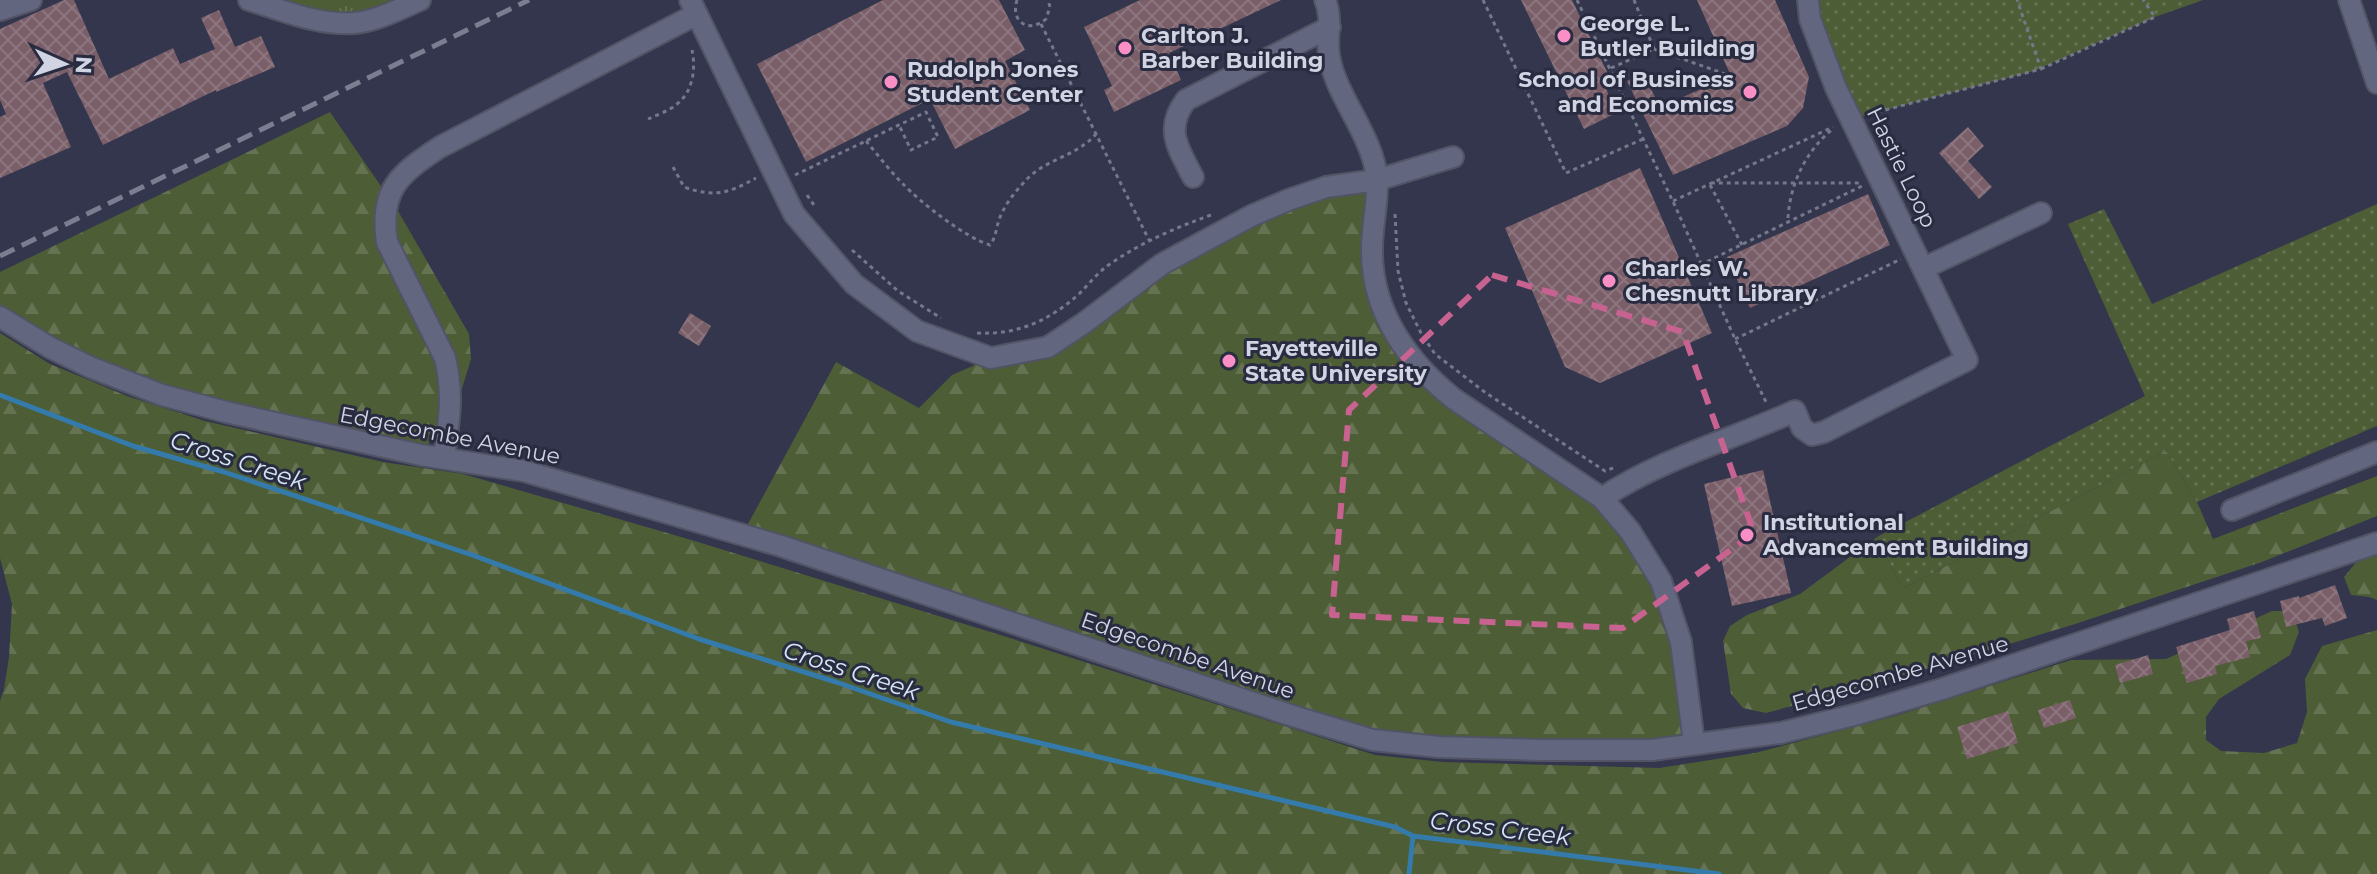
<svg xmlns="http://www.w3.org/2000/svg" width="2377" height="874" viewBox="0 0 2377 874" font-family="Montserrat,sans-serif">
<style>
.grass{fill:url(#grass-dots)}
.forest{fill:url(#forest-firs)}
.park{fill:url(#park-tufts)}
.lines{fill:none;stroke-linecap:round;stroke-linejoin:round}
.stream{stroke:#347aaa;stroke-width:5}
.building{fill:url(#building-cross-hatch)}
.minor-casing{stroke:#525466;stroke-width:24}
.path{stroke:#75788b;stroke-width:3;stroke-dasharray:4 4;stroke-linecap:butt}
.minor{stroke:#62667e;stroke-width:20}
.rail{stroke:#7b7e90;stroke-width:5;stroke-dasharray:16 8;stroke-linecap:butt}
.marked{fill:none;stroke:#c86391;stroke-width:6;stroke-dasharray:16 10;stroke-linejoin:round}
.poi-dot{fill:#fa8fc6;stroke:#292c41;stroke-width:3}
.labels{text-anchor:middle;stroke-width:6;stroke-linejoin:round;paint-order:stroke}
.poi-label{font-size:22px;font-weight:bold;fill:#d1d4e2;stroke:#292c41;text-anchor:start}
.street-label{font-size:22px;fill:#d1d4e2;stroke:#292c41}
.water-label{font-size:24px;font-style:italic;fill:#d4e5f3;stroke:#292c41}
</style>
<defs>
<pattern id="grass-dots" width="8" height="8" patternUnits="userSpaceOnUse" patternTransform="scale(2)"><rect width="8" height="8" fill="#4d5d35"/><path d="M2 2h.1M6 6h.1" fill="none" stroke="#667352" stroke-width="1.8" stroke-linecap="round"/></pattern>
<pattern id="forest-firs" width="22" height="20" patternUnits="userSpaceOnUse" patternTransform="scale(2)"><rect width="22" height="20" fill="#4d5d35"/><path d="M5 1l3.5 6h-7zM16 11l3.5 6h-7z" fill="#667352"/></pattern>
<pattern id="park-tufts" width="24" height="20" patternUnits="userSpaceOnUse" patternTransform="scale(2)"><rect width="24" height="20" fill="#4d5d35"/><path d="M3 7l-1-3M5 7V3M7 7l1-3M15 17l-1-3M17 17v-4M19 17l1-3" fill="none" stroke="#667352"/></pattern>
<pattern id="building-cross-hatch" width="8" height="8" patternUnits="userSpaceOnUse" patternTransform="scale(2)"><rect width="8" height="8" fill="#7a5f69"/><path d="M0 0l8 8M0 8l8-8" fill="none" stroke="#8c757e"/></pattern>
</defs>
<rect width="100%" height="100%" fill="#33364c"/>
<!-- grass -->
<path class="grass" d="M1808,0H2203L2155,17L2034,71L1851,119Z
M2377,204V426L2197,502L2166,451L1902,589L1877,537L2145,396L2068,224L2104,209L2152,304Z"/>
<!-- forest -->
<path class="forest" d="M330,112L398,211L469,334L471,359L460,395L443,413L433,437L421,455L125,382L0,315V272Z
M1377,180L1372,255L1411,358L1610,505L1679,633L1694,743L1373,740L742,535L836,362L919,408L952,375L991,358L1048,347L1251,216Z
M0,333L50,364L127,396L205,421L383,462L463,474L688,539L1010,638L1375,755L1443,762L1659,768L1755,753L1895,716L2071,660L2166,659L2272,611H2292L2299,632L2290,655L2219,699L2206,717V740L2221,751L2264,753L2297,743L2307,712L2305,679L2322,646L2377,630V874H0V701L4,689L9,657L12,604L0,558Z
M2166,451L2197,502L2213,539L2377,476V516L2262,562L2072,625L1916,672L1766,713L1743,708L1731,694L1723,641L1730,626L1747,615L1800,594L1877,537L1902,589Z
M2377,553V600L2369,597L2351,595L2344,577L2358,560Z"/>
<!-- park -->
<path class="park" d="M261,0H408L373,17L331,19Z"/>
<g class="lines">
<!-- stream -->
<path class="stream" d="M0,395L133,446L224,472L475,556L699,639L836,682L951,722L1395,827L1413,836L1719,874
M1409,874L1413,836"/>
</g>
<!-- building -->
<path class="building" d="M64,0H74L109,79L173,48L180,64L215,49L201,18L219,10L235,47L261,36L275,67L216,92V90L103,145L67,72L43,83L71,147L0,178V117L6,114L0,100V29Z
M883,0H999L1025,50L1005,61L1030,110L955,149L930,99L806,162L757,64Z
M1140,0H1281L1169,53L1181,80L1114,112L1104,90L1112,86L1084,27Z
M1521,0H1572L1610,78L1603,81L1616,113L1584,129Z
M1697,0H1775L1809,77L1803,108L1787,126L1673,175L1627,81L1643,73L1660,107L1731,76Z
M1968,127L1984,146L1968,161L1992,187L1979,199L1939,153Z
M1640,168L1712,333L1600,383L1565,367L1505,228Z
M1868,194L1890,245L1750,308L1727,257Z
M690,313L711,326L699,346L678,333Z
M1763,470L1791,593L1732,606L1704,484Z
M2335,585L2347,618L2325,626L2322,618L2286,627L2280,601L2299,596V598Z
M2254,611L2261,638L2246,641L2250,657L2215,666L2217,674L2187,683L2176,647L2230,630L2227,619Z
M2148,655L2153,674L2120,683L2115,665Z
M2070,700L2076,718L2044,728L2038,710Z
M2008,711L2018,743L1967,759L1957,727Z"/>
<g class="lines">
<!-- minor casing -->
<g class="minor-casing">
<path id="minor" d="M249,0C282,10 319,26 354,23C377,21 399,9 420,0
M690,0L794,214L854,284L917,331L991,358L1048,347L1084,323L1162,264L1251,216L1288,200L1326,187L1377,180L1453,157
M1325,0C1333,18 1326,36 1329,55C1335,96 1374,136 1377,180C1378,205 1371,230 1372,254C1373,314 1409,363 1454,399L1602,498L1630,531L1661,581L1681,642L1694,743
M2349,0L2377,83
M0,10L31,0
M1193,177C1178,148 1164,129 1186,100L1330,27
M1924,268L2041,213
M0,317L51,348L90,367L162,395L226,412L421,455L524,471L781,546L1293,716L1373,740L1439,747L1540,750H1652L1780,733L1858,714L1942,689L2377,543
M444,458C449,420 454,396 445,358L387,242C379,190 399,174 440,147L697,14
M1602,498C1661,459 1730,440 1795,411L1802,428L1812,435L1824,432L1967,360L1836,88L1810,19L1808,0
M2232,510L2377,452"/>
</g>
<!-- path -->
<path class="path" d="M1017,0C1010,22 1029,34 1046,19L1050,7L1048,0
M1483,0L1566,173L1643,139
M1577,0L1676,208L1735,339L1766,402
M1041,24L1149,240
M1654,49L1731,76
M1611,68L1654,49L1634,0
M2041,69L2155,17L2143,0
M1870,114L2041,69L2017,0
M648,119C657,115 669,111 677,104C693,92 696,68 692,50
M866,141C878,155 890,171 903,184C921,203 966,238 990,245C997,236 996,225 1001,215C1007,201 1017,190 1027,179C1048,158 1077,156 1096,134
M673,167L684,187C715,198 729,193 756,178
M795,175L926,112L938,137L911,150L899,125
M807,195L816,208
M1673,201L1833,127
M1395,214L1398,271L1406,303L1421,333L1435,354L1486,393L1605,471L1613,468
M1788,218C1790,184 1806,150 1834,128
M1742,245L1709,183H1860
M852,250L898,291L941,318
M1700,265L1864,185
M977,333C1017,335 1049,321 1079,294C1089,284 1098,272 1110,264C1142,242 1175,228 1211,215
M1735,339L1901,259"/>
<!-- minor -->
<use href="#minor" class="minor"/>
<!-- rail -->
<path class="rail" d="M0,256L529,0"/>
</g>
<!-- marked area -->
<path class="marked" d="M1492,275L1683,332L1754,533L1623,628L1332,615L1349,410Z"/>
<!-- markers -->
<g class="poi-dot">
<circle cx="1564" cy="36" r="8"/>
<circle cx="1125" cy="48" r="8"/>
<circle cx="891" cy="82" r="8"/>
<circle cx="1750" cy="92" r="8"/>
<circle cx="1609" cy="281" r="8"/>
<circle cx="1229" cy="361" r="8"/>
<circle cx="1747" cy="535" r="8"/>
</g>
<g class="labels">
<!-- poi labels -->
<g class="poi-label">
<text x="1580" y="31">George L.<tspan x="1580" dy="25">Butler Building</tspan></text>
<text x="1141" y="43">Carlton J.<tspan x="1141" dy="25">Barber Building</tspan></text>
<text x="907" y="77">Rudolph Jones<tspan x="907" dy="25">Student Center</tspan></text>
<text x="1734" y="87" text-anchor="end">School of Business<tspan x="1734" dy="25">and Economics</tspan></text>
<text x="1625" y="276">Charles W.<tspan x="1625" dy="25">Chesnutt Library</tspan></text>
<text x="1245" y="356">Fayetteville<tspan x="1245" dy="25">State University</tspan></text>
<text x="1763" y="530">Institutional<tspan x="1763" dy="25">Advancement Building</tspan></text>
</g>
<!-- street labels -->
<g class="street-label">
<text transform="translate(1902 167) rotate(64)" y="8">Hastie Loop</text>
<text transform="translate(450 435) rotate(11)" y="8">Edgecombe Avenue</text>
<text transform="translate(1188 655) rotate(19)" y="8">Edgecombe Avenue</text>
<text transform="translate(1900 673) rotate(-16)" y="8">Edgecombe Avenue</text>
</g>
<!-- water labels -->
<g class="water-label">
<text transform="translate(238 461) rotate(18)" y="8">Cross Creek</text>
<text transform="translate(851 671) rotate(18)" y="8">Cross Creek</text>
<text transform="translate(1500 829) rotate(7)" y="8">Cross Creek</text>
</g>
</g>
<!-- north arrow -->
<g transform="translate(64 64) rotate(93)" stroke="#292c41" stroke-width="6" paint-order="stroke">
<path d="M0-6L14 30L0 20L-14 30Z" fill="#d1d4e2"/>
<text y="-12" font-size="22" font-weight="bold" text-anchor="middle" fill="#d1d4e2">N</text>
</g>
</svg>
